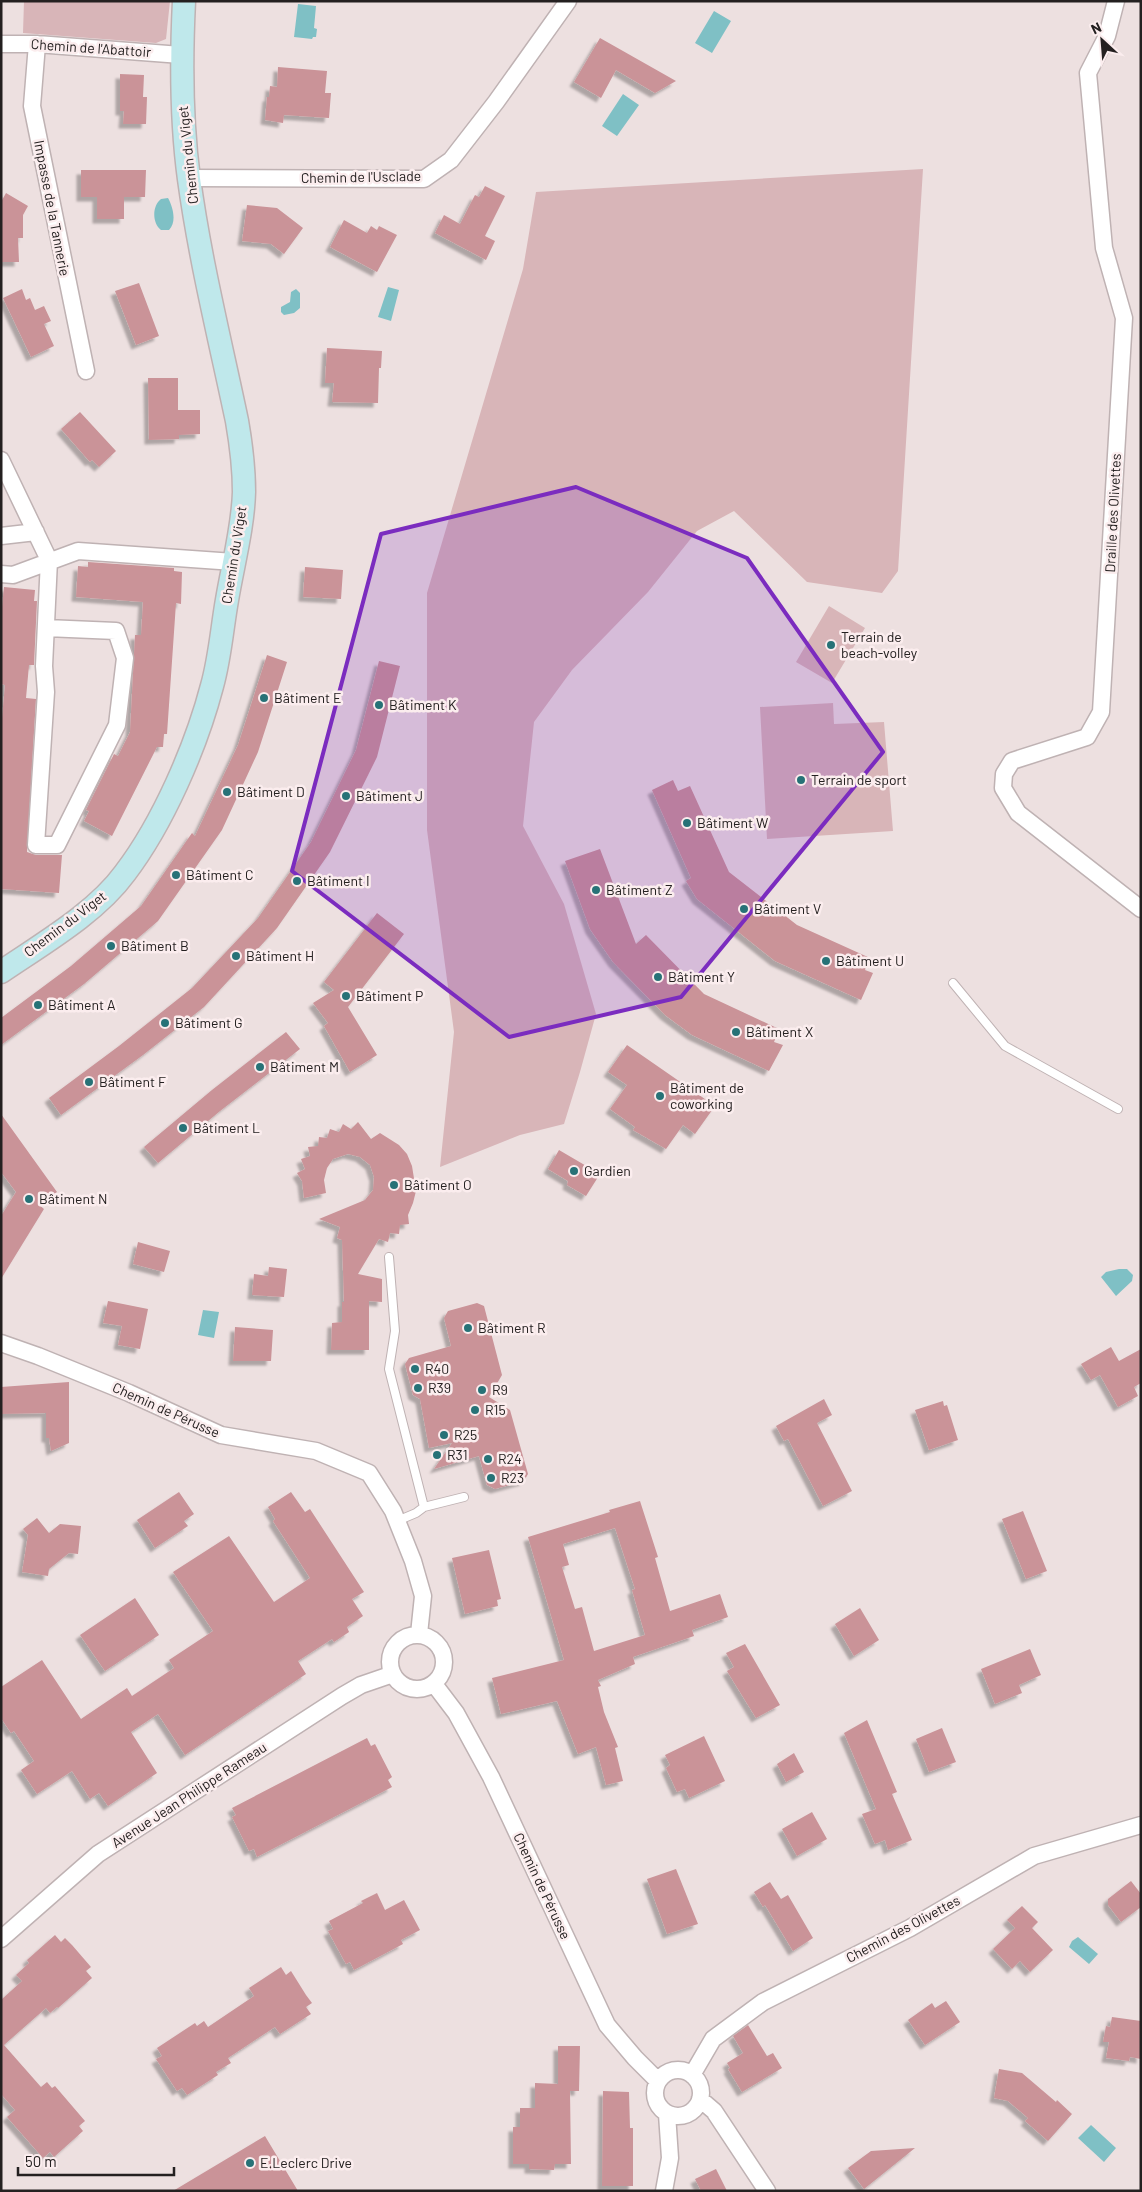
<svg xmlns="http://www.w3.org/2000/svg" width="1142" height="2192" viewBox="0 0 1142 2192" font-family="Barlow,sans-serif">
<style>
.green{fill:#d8b5b8}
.water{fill:#7fc0c5}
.building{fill:#ca9398;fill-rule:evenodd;filter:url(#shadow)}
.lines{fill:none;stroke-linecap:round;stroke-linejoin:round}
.lane-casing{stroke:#bfb2b3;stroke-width:10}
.street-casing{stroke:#bfb2b3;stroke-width:19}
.secondary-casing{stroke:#bfb2b3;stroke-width:25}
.lane{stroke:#fff;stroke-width:8}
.street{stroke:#fff;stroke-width:16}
.secondary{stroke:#bfe8eb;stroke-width:22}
.marked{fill:#7b2cbf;fill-opacity:0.2;stroke:#7b2cbf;stroke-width:4;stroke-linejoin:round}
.poi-dot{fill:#277277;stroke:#fbedee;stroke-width:2}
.labels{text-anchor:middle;stroke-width:5;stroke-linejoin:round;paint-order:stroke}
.street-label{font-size:14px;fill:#242020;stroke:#fbedee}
.poi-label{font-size:14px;fill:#242020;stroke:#fbedee;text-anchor:start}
</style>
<defs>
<filter id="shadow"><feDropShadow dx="-4.5" dy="4.5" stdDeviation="1" flood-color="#0004"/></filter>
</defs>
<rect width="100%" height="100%" fill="#ede0e0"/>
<!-- green -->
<path class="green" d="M24,1H170L166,39L156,43L23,33Z
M923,169L898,571L882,593L807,582L734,511L697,531L648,592L572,670L534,722L523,826L564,904L596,1014L580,1072L564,1124L520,1135L440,1167L454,1032L427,830V593L523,269L536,192Z
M829,606L865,628L832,683L796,662Z
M833,703L834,724L884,722L893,831L767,839L760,707Z"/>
<!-- water -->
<path class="water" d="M298,4L316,6L314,28L317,29L316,37H313L312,39L294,37Z
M714,11L731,21L712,53L695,43Z
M623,94L639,105L617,136L602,126Z
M168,198C173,207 177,222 169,230H161C152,223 152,206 161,199Z
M388,287L399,290L391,321L378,317Z
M296,289L300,293V308L294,313L284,315L281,312V307L290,302L291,292Z
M1119,1269H1127L1133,1275L1132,1281L1116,1296L1101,1277L1106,1272Z
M203,1310L219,1312L214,1338L198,1335Z
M1078,1937L1098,1954L1089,1964L1069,1947L1072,1941Z
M1091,2125L1116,2148L1104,2162L1078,2138Z"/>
<!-- building -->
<path class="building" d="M600,38L676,81L655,93L616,70L601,98L574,82Z
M278,67L327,71L325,93H331L329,118L284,115L283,123L265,120L267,97H269L270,86L277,87Z
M120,74L144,75L143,97H147L146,124H123L124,111H120Z
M81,170H146L145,197H124V219H97V197H81Z
M485,186L505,196L485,236L495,241L486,260L435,233L444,215L460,224L475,195L479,197Z
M6,193L28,206L23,215V238H18L19,262H1V202Z
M247,205L277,208L303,228L284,254L271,244L242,241Z
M344,220L367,233L371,226L377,230L379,226L397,235L377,272L330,247Z
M139,283L159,336L136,345L115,291Z
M22,289L26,300L30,298L35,310L44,306L51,321L44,324L54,346L31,357L3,298Z
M327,348L382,351L381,368H379L378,403L332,402L334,383H325Z
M148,378H178V410H200V434L179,435V439L149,440Z
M80,412L116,451L99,467L92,460L90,462L61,429Z
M88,562L174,568V571L182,572L181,604L176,603L167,734H164L163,747H157L112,836L84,821L89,811L86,810L114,754L118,756L130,732L135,635H141L143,602L76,597L78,566L88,567Z
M305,567L343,570L341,599L303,597Z
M4,587L35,590L34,601H37L34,665H29L26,698L36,699L27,852L36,855H62L59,893L1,889V729L5,685L1,684V617Z
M267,655L287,662L258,752L222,830L158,921L84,984L1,1045V1018L71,966L141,906L192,833L195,836L238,745Z
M379,661L400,666L377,757L330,852L277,928L204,1007L143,1055L61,1115L49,1098L119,1046L192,988L258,918L311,842L356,750Z
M673,780L678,791L690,786L729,872L797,925L870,958L865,970L873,973L861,1000L775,961L697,899L686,881L691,878L652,790Z
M600,849L636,944L646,935L704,994L779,1029L774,1042L783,1045L769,1071L692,1035L665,1015L613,962L590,929L565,861Z
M377,913L404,934L348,1007L377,1055L350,1072L324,1026L328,1023L313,1003L334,990L324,982Z
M286,1032L300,1049L220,1111L158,1163L144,1147L212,1090Z
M627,1045L715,1106L695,1134L683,1125L666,1149L633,1130L635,1127L610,1109L627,1085L608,1072Z
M1,1114L57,1192L38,1204L44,1209L1,1279V1216L16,1192L1,1172Z
M358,1122L371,1139L380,1133L399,1145L407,1154L412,1166L416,1191L413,1203L408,1215L409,1224L400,1225L399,1234L390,1233L388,1242L379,1239L358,1274L382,1279V1302L369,1301V1350H331L332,1323L342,1322V1302H344L342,1240L337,1238L340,1227L319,1219L365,1200L373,1190L374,1177L370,1165L360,1157L348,1154L333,1159L327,1168L324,1180L326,1193L304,1198L302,1181L297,1173L305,1169L301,1159L310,1156L308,1147L318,1146L319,1137L327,1138L330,1129L339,1132L343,1124L351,1129Z
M559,1150L600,1174L586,1196L567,1185L568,1181L548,1169Z
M138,1242L170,1251L164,1272L133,1264Z
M269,1267L287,1269L284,1297L252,1295L254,1274L268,1276Z
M108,1301L148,1309L140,1349L118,1345L122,1326L103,1323Z
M477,1303L484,1306L502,1375L489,1397L510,1410L528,1474L524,1481L495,1489L487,1485L479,1456L434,1469L452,1443L429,1448L420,1399L413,1395L405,1364L409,1358L451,1346L444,1318L448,1311Z
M235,1327L273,1330L271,1361H233Z
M1111,1347L1119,1361L1141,1349V1383L1134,1387L1138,1396L1118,1407L1100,1375L1091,1380L1081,1364Z
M69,1382V1443L51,1451L49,1438H46V1413L1,1414V1387Z
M824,1399L832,1415L817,1423L852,1491L823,1506L788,1439L784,1441L776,1426Z
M943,1401L944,1406L947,1405L958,1440L929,1450L915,1410Z
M179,1492L194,1514L184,1521L188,1526L155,1548L137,1520Z
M291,1492L305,1512L310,1509L364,1592L352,1599L363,1616L347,1627L349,1632L334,1642L332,1639L298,1661L306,1674L185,1755L158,1714L131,1732L157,1773L108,1806L99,1793L90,1799L72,1771L37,1794L21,1770L34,1761L14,1731L11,1733L1,1718V1687L42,1660L81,1719L127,1688L132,1696L174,1668L169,1660L213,1631L173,1572L229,1536L274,1602L310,1578L273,1521L275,1519L268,1507Z
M640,1501L658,1557L655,1558L670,1611L720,1594L728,1617L692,1630L694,1636L633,1657L635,1664L598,1680L601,1686L598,1687L604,1712L618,1747L615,1748L623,1781L606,1785L596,1747L578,1754L557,1701L501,1714L492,1678L564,1660L528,1537L610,1512L609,1510ZM615,1528L635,1589L632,1590L645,1635L594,1651L582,1607L575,1609L562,1567L569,1565L563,1544Z
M1023,1511L1047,1571L1026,1579L1002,1519Z
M37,1518L49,1533L60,1524L81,1526L78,1554L69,1553L49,1569L48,1576L22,1572L28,1535L23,1529Z
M489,1550L501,1599L497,1600L498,1606L465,1614L452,1558Z
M135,1598L159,1635L105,1671L80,1635Z
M860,1608L879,1640L854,1656L835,1624Z
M745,1644L780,1705L756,1718L727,1671L734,1667L726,1653Z
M1030,1649L1041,1675L1019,1685L1022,1693L995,1704L981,1669Z
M867,1720L897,1792L892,1794L912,1840L888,1850L885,1840L875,1844L862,1814L876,1809L844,1733Z
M942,1728L956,1762L929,1772L916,1739Z
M704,1736L725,1781L689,1798L685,1789L677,1792L666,1768L670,1765L665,1755Z
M367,1738L371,1746L375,1744L392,1777L388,1780L392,1787L257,1857L254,1849L249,1851L232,1817L236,1815L232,1808Z
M794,1753L804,1772L786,1782L777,1764Z
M812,1812L827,1839L797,1856L782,1829Z
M676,1869L698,1924L667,1934L647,1879Z
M1131,1881L1141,1894V1907L1121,1922L1108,1905V1899Z
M770,1882L781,1899L788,1895L813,1938L793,1951L765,1905L763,1907L754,1892Z
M377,1893L385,1910L404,1900L420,1930L401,1940L403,1944L354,1970L350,1962L346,1964L328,1931L333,1929L329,1921L363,1903L361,1901Z
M1022,1906L1038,1922L1032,1928L1053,1950L1030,1972L1020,1961L1012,1969L993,1949L1015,1928L1007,1920Z
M55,1935L61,1942L65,1938L72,1945L91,1967L86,1971L92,1978L58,2008L57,2007L50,2013L46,2008L4,2045L41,2087L47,2082L52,2088L55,2086L85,2121L79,2126L83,2131L54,2157L50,2152L43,2158L7,2117L15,2110L1,2094V2000L22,1981L16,1975L29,1963L27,1960Z
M281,1967L286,1975L291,1971L306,1995L312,2003L306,2007L311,2014L280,2034L275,2027L228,2058L231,2063L216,2072L218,2075L187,2095L182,2088L177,2091L156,2059L162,2056L157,2048L195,2023L197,2026L204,2021L208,2027L254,1996L249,1988Z
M946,2001L960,2022L925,2045L908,2020L932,2003L935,2008Z
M1112,2017L1141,2021V2059L1130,2057L1129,2061L1106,2058L1109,2042H1103L1106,2026L1110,2027Z
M748,2025L767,2056L773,2053L782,2068L742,2092L728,2069L730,2068L727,2063L743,2053L733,2036Z
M558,2046H580L579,2091H570L571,2164H555L554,2170L529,2169V2164H513V2127H520V2108H535V2083L558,2084Z
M999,2069L1022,2073L1056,2102L1057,2100L1072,2114L1048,2141L1025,2121L1028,2118L1008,2101L994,2098Z
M603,2091L629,2092L630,2128H633V2186H602Z
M265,2136L298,2191H173Z
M915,2148L864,2189L848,2168L871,2151Z
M716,2169L727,2191H701L695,2179Z"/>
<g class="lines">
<!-- lane casing -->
<g class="lane-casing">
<path id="lane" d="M953,983L1005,1046L1118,1109
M389,1257L395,1331L389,1369L424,1507L464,1497
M397,1521L416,1513L424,1507"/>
</g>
<!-- street casing -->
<g class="street-casing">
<path id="street" d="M1116,1L1107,36L1088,73L1104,248L1124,318L1101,712L1087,737L1012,761L1004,774L1003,788L1018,813L1141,909
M1,44H37L181,55
M37,44L32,106L86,371
M189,178L424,179L451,160L496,102L568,1
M1,460L49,560L44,666L46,692L36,845H57L117,725L125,658L116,631L46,628
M1,536L36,532
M1,574L13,575L78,551L234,562
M1,1343L38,1356L129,1393L221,1435L316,1451L369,1473L393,1511L413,1561L423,1596L419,1634
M390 1662a27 27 0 1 1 54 0a27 27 0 1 1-54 0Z
M434,1684L456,1713L491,1777L607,2025L635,2058L658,2081
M1,1939L98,1854L342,1696L361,1685L393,1674
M655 2093a23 23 0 1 1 46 0a23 23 0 1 1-46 0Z
M692,2075L713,2039L763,2002L910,1928L1034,1856L1141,1825
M700,2099L714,2111L767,2191
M664,2191L670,2158L667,2114"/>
</g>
<!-- secondary casing -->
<g class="secondary-casing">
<path id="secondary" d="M1,972C42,944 96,913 125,873C163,823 196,747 212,686C220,658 222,628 227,600C233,564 243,528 244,492C244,468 241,444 237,421C220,340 200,260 189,179C181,120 181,61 184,1"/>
</g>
<!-- lane -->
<use href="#lane" class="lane"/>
<!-- street -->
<use href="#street" class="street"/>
<!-- secondary -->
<use href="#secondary" class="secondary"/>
</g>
<!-- marked area -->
<path class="marked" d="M576,487L747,558L883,752L681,997L509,1037L292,871L381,534Z"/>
<!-- markers -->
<g class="poi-dot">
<circle cx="831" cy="645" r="5"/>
<circle cx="264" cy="698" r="5"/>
<circle cx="379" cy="705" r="5"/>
<circle cx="801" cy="780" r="5"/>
<circle cx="227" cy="792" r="5"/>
<circle cx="346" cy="796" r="5"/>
<circle cx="687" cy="823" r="5"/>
<circle cx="176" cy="875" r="5"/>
<circle cx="297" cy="881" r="5"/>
<circle cx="596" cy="890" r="5"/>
<circle cx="744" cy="909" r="5"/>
<circle cx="111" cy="946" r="5"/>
<circle cx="236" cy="956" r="5"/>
<circle cx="826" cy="961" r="5"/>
<circle cx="658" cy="977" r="5"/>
<circle cx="346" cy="996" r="5"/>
<circle cx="38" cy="1005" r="5"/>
<circle cx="165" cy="1023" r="5"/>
<circle cx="736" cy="1032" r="5"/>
<circle cx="260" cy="1067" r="5"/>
<circle cx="89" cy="1082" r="5"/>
<circle cx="660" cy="1096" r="5"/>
<circle cx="183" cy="1128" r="5"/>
<circle cx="574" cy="1171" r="5"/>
<circle cx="394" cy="1185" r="5"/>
<circle cx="29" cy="1199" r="5"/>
<circle cx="468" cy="1328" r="5"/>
<circle cx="415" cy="1369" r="5"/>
<circle cx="418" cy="1388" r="5"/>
<circle cx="482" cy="1390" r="5"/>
<circle cx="475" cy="1410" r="5"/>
<circle cx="444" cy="1435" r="5"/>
<circle cx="437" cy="1455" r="5"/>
<circle cx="488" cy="1459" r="5"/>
<circle cx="491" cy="1478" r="5"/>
<circle cx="250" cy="2163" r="5"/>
</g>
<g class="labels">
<!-- street labels -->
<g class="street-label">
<text transform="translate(91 48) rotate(4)" y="5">Chemin de l'Abattoir</text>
<text transform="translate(188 155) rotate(-96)" y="5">Chemin du Viget</text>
<text transform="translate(361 177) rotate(-1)" y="5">Chemin de l'Usclade</text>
<text transform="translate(52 208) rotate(79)" y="5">Impasse de la Tannerie</text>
<text transform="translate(1113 513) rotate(-87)" y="5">Draille des Olivettes</text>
<text transform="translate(234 555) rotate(-81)" y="5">Chemin du Viget</text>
<text transform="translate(65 924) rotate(-37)" y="5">Chemin du Viget</text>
<text transform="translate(166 1410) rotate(24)" y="5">Chemin de Pérusse</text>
<text transform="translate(189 1795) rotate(-33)" y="5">Avenue Jean Philippe Rameau</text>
<text transform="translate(542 1886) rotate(65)" y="5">Chemin de Pérusse</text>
<text transform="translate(903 1929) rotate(-28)" y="5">Chemin des Olivettes</text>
</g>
<!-- poi labels -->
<g class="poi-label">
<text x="841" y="642">Terrain de<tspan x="841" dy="16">beach-volley</tspan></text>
<text x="274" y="703">Bâtiment E</text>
<text x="389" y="710">Bâtiment K</text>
<text x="811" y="785">Terrain de sport</text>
<text x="237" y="797">Bâtiment D</text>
<text x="356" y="801">Bâtiment J</text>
<text x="697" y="828">Bâtiment W</text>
<text x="186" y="880">Bâtiment C</text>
<text x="307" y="886">Bâtiment I</text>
<text x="606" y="895">Bâtiment Z</text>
<text x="754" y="914">Bâtiment V</text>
<text x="121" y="951">Bâtiment B</text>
<text x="246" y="961">Bâtiment H</text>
<text x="836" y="966">Bâtiment U</text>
<text x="668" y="982">Bâtiment Y</text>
<text x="356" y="1001">Bâtiment P</text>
<text x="48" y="1010">Bâtiment A</text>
<text x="175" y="1028">Bâtiment G</text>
<text x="746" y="1037">Bâtiment X</text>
<text x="270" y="1072">Bâtiment M</text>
<text x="99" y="1087">Bâtiment F</text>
<text x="670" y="1093">Bâtiment de<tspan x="670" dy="16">coworking</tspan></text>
<text x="193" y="1133">Bâtiment L</text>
<text x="584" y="1176">Gardien</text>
<text x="404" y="1190">Bâtiment O</text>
<text x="39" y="1204">Bâtiment N</text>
<text x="478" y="1333">Bâtiment R</text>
<text x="425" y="1374">R40</text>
<text x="428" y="1393">R39</text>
<text x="492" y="1395">R9</text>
<text x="485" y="1415">R15</text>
<text x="454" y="1440">R25</text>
<text x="447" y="1460">R31</text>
<text x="498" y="1464">R24</text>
<text x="501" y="1483">R23</text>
<text x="260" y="2168">E.Leclerc Drive</text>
</g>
</g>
<!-- border -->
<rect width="1142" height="2192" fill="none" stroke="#242020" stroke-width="5"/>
<!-- north arrow -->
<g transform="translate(1102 40) rotate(334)" stroke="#fbedee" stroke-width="4" paint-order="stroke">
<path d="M0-4L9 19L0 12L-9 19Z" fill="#242020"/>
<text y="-8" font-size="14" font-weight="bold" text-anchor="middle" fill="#242020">N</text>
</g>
<!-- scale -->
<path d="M18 2167v8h156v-8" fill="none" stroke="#242020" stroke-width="2.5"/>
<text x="25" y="2167" font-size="15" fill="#242020" stroke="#fbedee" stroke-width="4" paint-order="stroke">50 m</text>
</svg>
